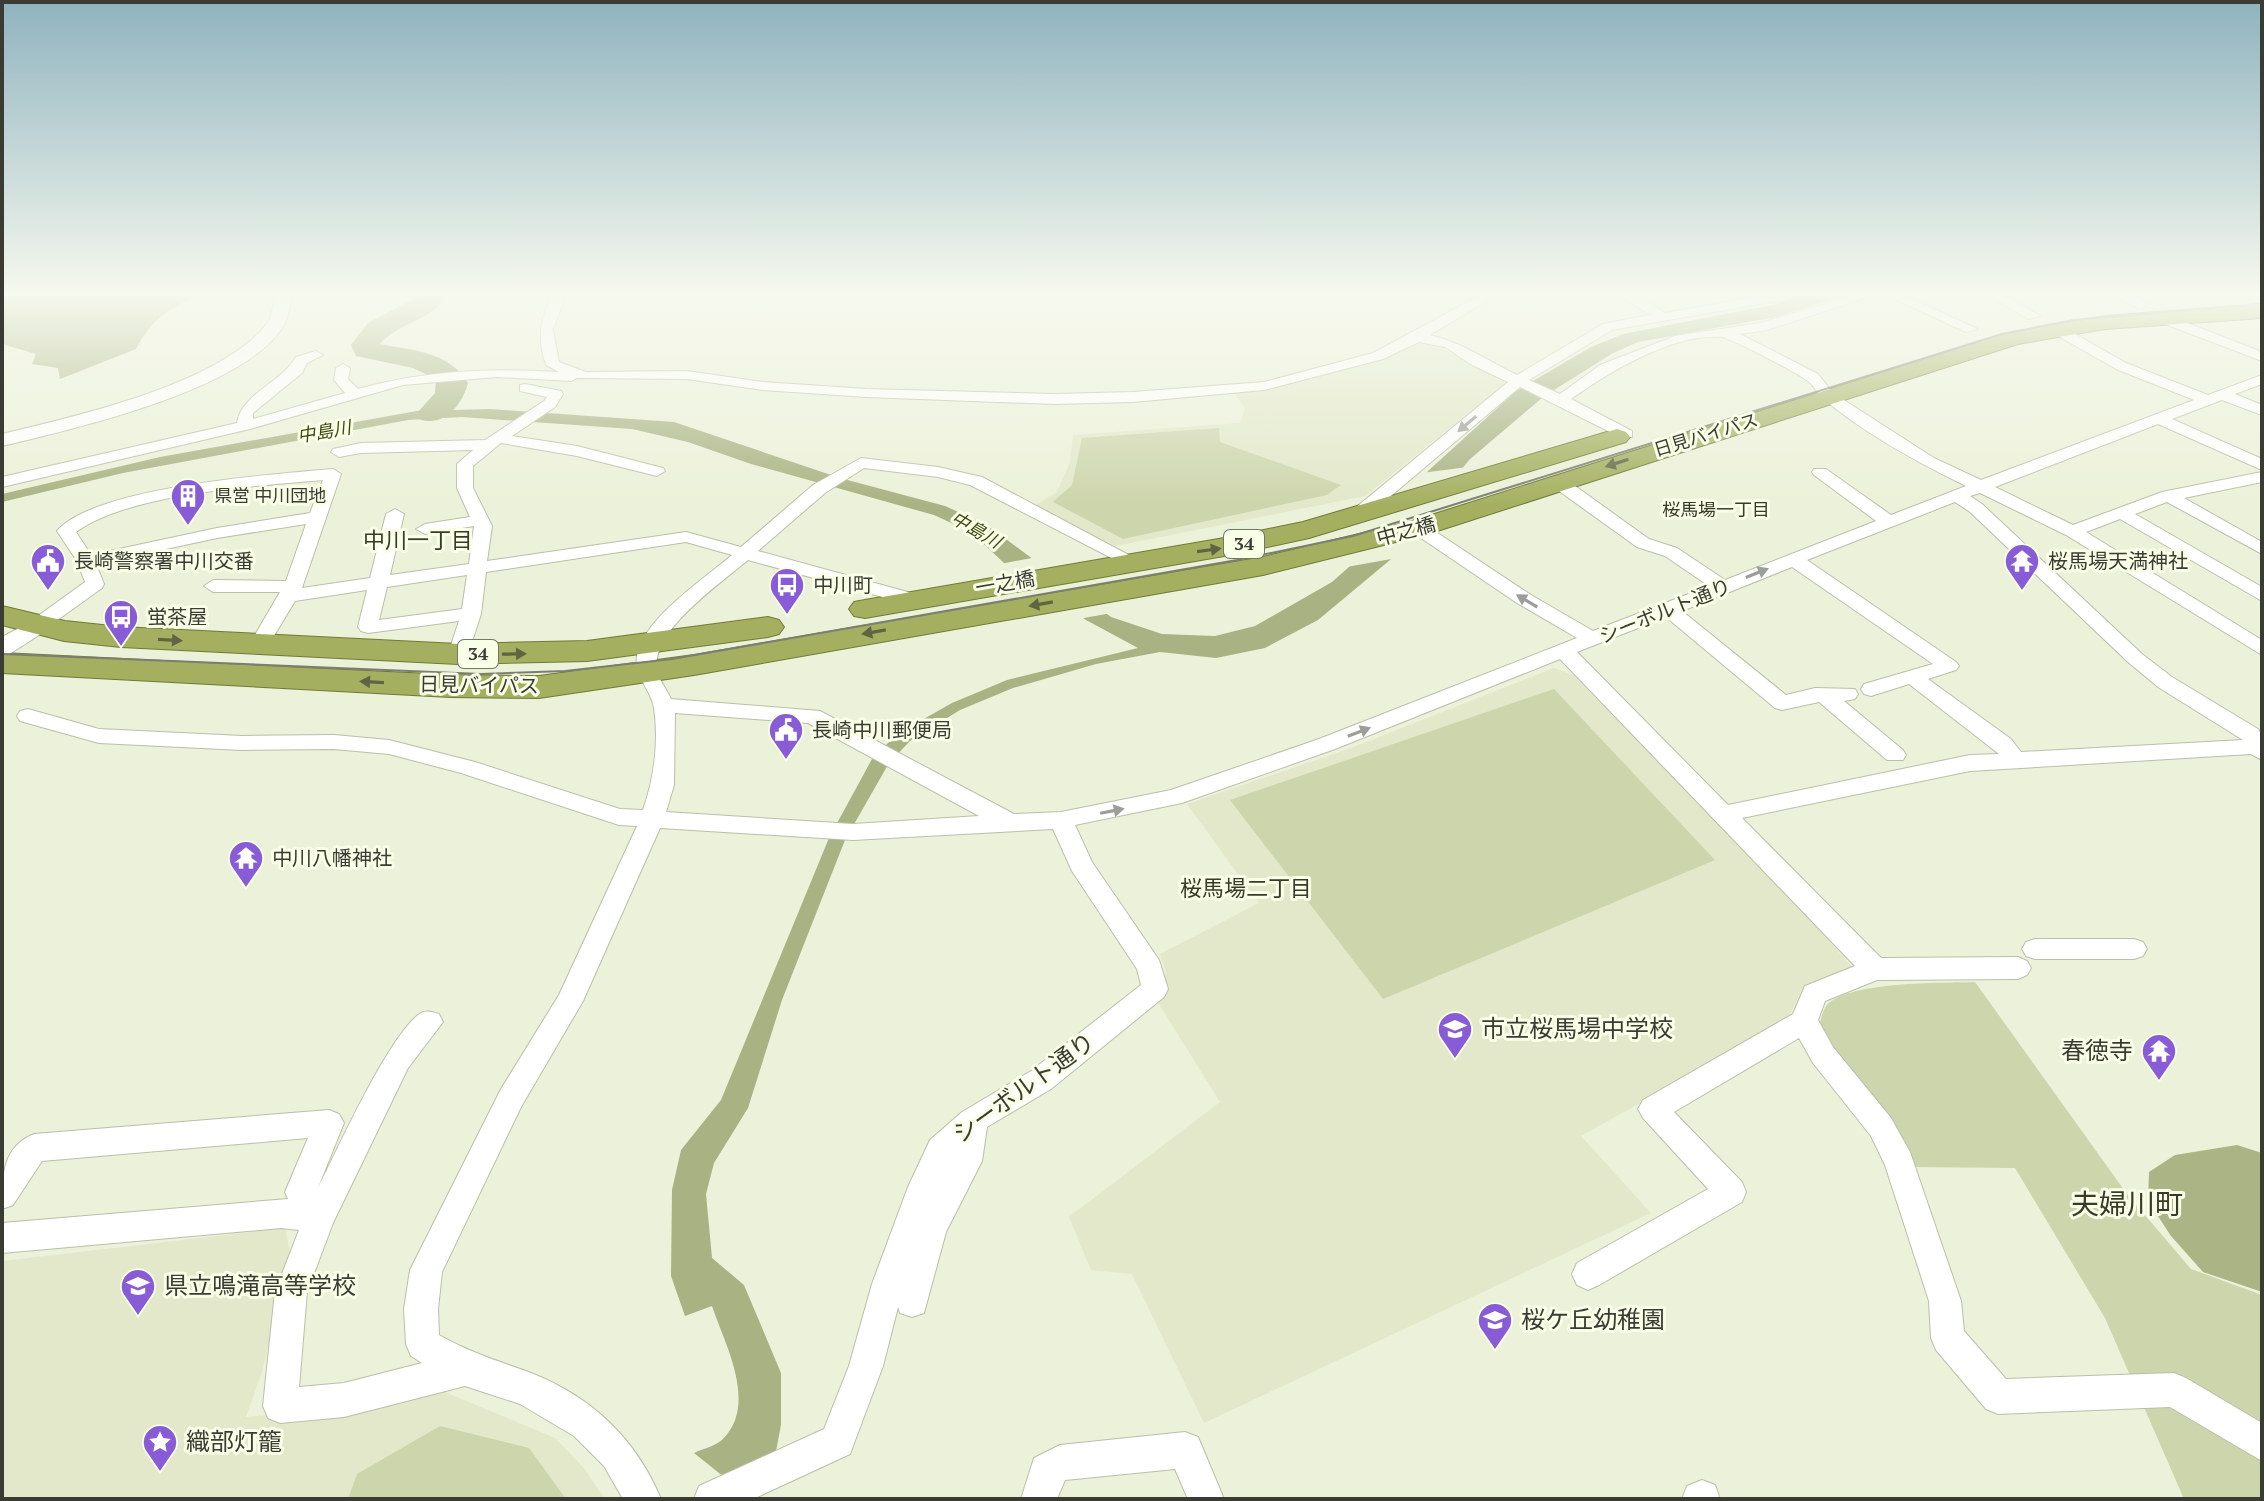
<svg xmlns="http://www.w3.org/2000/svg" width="2264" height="1501" viewBox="0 0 2264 1501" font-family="'PT Serif','Noto Sans JP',serif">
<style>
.built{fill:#e2e8c9}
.green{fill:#cdd5ac}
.forest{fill:#abb484}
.water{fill:#a9b282}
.pier{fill:#ecf1d9}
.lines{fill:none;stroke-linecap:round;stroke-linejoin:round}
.river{fill:#a9b282;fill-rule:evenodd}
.minor-casing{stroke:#babfa8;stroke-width:2}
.tertiary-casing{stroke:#babfa8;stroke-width:2}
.trunk-casing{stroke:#717a36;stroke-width:2}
.minor{fill:#fff;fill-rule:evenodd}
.tertiary{fill:#fff;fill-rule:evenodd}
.trunk{fill:#a4b060;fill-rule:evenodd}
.tram{stroke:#7c7f70;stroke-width:2}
.oneway{fill:#9c9e99}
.oneway2{fill:#5f6543}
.labels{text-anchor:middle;stroke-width:6;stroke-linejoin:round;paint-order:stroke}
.far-water-label{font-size:18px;font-style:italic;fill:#3f460e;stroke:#f9fee6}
.far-street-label{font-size:18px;fill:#3a3c33;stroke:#f9fee6}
.far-poi-label{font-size:18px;fill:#3a3c33;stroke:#f9fee6;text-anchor:start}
.far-neighbourhood-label{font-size:18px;fill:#383b28;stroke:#f9fee6}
.shield{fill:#f9fee6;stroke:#737669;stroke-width:2}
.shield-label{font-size:18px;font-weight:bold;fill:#3a3c33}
.street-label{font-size:20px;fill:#3a3c33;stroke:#f9fee6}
.poi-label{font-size:20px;fill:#3a3c33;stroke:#f9fee6;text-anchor:start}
.neighbourhood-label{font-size:22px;fill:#383b28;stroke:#f9fee6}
.near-poi-label{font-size:24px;fill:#3a3c33;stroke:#f9fee6;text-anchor:start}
.near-street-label{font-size:24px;fill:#3a3c33;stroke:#f9fee6}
.near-quarter-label{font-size:28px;fill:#383b28;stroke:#f9fee6}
</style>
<rect width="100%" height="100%" fill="#ecf1d9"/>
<!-- built -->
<path class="built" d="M1414,341L1443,349L1506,383L1365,496L1116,546L1033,507L1057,492L1070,462L1073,435L1240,423L1245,408L1234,393L1361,365L1392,355Z
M1554,668L1573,675L1773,878L1852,967L1804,986L1786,1022L1581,1136L1651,1213L1204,1423L1132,1274L1091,1270L1069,1217L1220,1102L1154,996L1166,972L1160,954L1259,903L1187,804L1351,748Z
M285,1228L290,1252L262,1372L246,1417L359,1407L445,1392L555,1438L583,1467L605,1499H2V1261Z"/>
<!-- green -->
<path class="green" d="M1219,428L1220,442L1341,485L1327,495L1123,539L1053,502L1072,485L1082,438Z
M1554,689L1715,860L1383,999L1230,800Z
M1975,982L2127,1194L2191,1269L2262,1295V1499H2184L2105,1318L2015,1168L1911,1167L1819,1028C1821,1020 1822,1011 1827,1005C1849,981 1943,983 1975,982Z
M440,1426L529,1448L566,1499H348L357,1474Z"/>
<!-- forest -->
<path class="forest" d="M2,296H200C170,306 151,320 136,349L60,379L58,368L32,364L36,354L2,344Z
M2237,1145L2262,1153V1292L2203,1272L2171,1236L2148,1201L2149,1172L2175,1155Z"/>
<!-- water -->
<path class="water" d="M1796,296H1842L1776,317L1638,342L1613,353L1543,397L1469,460L1390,560L1318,620L1265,648L1216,658L1160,652L1096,664L1013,688L960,710L910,741L889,763L845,840L782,1000L748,1108L714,1163L706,1194L712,1258L744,1285L781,1373V1425L776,1451L724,1477L694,1453C702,1449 716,1446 723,1439C758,1403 725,1345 712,1306L685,1316L671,1276L672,1190L681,1150L721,1100L829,838L872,759L897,734L952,703L1007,680L1138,648L1086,620L1004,563L971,532L934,515L751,464L688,442L632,429L462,417L408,420L123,473L2,502V494L160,457L417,411L490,409L674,422L840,478L945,506L987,525L1111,617L1162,634L1215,636L1255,626L1332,582L1358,559L1428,471L1516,391L1591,347L1623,334L1777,304Z"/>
<!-- pier -->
<path class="pier" d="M1468,467L1397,558L1341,568L1356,556L1421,473Z
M1037,557L1112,613L1078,619L1000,564Z"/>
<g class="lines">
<!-- river -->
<path class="river" d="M419,296H445C432,322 398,322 380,344C412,350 450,352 468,383C462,405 445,426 421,420L417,413L435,393L436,379L413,368L356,356L351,345L368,323Z"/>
<!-- minor casing -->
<g class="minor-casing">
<path id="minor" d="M552,296H565L553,330L559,362L586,372L687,371L763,382L866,389L1054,394L1133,392L1264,382L1373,353L1479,296H1495L1430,335C1461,342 1488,361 1517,375L1603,324L1650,315L1621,296H1636L1665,313L1761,296H1788L1781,300L1612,330L1529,380L1560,394L1600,365L1675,336L1760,323L1852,296H1871L1767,330L1740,334L1818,374L1833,393L1934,458L1981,480L2194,400L2116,369L2051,332V326H2061L2126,363L2208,395L2262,375V384L2235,394L2262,405V415L2222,400L2172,419L2262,459V470L2158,424L1995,487L2073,525L2162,492L2262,472V482L2184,498L2262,542V554L2167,502L2135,514L2262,587V601L2120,519L2086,532L2262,640V655L2066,535L1980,493L1970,496L1982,504L2142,654L2172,677L2258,729L2262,736V760L2251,754L1970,771L1742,818L1881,958L2018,957L2027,961L2031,968L2027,975L2018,979L1877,980L1825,1001L1818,1020L1833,1047L1891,1118L1910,1152L1961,1301L1964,1331L2006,1379L2174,1373L2186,1378L2262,1423V1461L2170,1407L1998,1414L1986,1409L1936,1350L1931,1338L1929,1301L1885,1165L1871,1136L1813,1063L1799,1038L1674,1112L1742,1182L1746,1192L1742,1202L1599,1285L1588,1290L1577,1285L1572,1274L1577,1263L1708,1189L1643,1118L1638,1109L1643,1100L1793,1014L1805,986L1855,966L1560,659L1335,749L1182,803L1075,825L1092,862L1159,960L1168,989L1164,997L1051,1089L987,1127L982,1161L946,1232L924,1313L912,1317L900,1313L898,1307L883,1366L850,1454L753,1499H694L699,1486L824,1429L849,1366L872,1284L908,1187L930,1140L962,1112L1031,1071L1141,985L1137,969L1072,871L1053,829L853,840L660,828L583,1001L521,1107L442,1272L438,1309L439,1335C473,1354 496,1360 531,1373C592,1397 636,1439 661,1499H623L604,1466L574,1436L520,1404L465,1386L344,1417L280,1423L268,1418L263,1406L275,1292L299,1230L281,1228L2,1253V1223L288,1199L285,1192L308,1138L42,1161L13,1205L2,1209C2,1180 1,1147 34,1134L329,1110L339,1114L344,1123L317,1190C336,1153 390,1032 421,1013C427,1010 432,1012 439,1014L443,1022L408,1068L333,1223L307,1292L299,1387L344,1383L422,1363L411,1356L406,1344L404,1309L410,1270L501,1089L559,995L637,826L619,825L461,773L389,754L334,749L242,750L99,743L20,721L17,716L20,711L28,709L99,729L242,736L334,735L389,740L475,762L620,809L643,810C654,778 659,742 654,708C651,689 634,677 637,656C643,619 704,579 732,555L686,542L486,572L481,614L468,654L458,660L448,654L459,621L368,633L361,631L358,627L367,590L295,601L266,649L259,651L249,645L280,592H213L204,586L213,580L286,581L306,524L217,538L96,564L104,584L102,588L45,629H31L28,625L31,621L85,582L77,561L57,531C94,487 274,474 333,469L341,474L302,588L370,578L386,514L395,509L404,514L390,575L469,564L474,526L425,534L416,529L425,524L470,517L457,488V464L473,450L361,453L339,457L331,452L333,449L361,443L485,440L544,401L547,397L520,391V385L525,384L561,391L563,394L555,407L512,436L577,446L663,468L665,471L657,476L577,456L501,443L473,466V488L492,526L487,561L686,532L741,547L813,485L861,458L938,467L982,477L1140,561L1131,566L1125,565L970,485L938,477L864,468L825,493L758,551L922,596L925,600L922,604H908L748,560C721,583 649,632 657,671C659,680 667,690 671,699L820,711L1014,814L1061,812L1171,790L1319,739L1577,638L1517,603L1412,532L1409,528L1412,524H1424L1531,595L1593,631L1709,586L1665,556L1637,547L1552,486L1550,482L1552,478H1564L1649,539L1677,548L1725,580L1876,521L1814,475L1812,472L1814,469H1826L1891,515L1966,486C1919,463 1865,434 1825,400C1818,395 1815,387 1809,382C1802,375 1730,338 1722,337C1673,333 1609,372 1571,399L1632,431V437H1620L1520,387L1360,522L1354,523L1345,518L1348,514L1508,382L1472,365L1445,347L1419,342L1383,359L1264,390L1133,402L1054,404L866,397L763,390L687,379L577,378L571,381L497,377L403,385L250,429L2,487V477L237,423C241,394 282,382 296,357L316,351L323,355L307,363L302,373L253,413V419L345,393L334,380L336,368L343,364L350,368L348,379L358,389C424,370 491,368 559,372L546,365C537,339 540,320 552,296ZM323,480L310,513L217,528L91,555L76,532C130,493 255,486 323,480ZM1955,502L1970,512L2128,662L2158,687L2243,740L2021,752L2011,739L1928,679L1956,670L1959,666L1956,662L1807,560ZM1792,567L1933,664L1864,684L1861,689L1864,694L1871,696L1909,684L1999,754L1970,755L1728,805L1577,652L1666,617L1775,708L1782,710L1819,702L1887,760H1903L1906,755L1903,750L1844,701L1855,699L1858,694L1855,689L1815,688L1786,695L1682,611ZM467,575L462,609L379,620L387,587ZM675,713L808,723L979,816L853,824L666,812L674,785Z
M1888,296H1905L1978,329L1966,332Z
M1990,296H2006L2040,316L2028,319Z
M2157,315H2167L2262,352V361L2157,321Z
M2035,939H2134L2143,942L2147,949L2143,956L2134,959H2035L2026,956L2022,949L2026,942Z
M1185,1432L1198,1437L1224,1499H1188L1175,1469L1065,1480L1057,1499H1021L1034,1458L1060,1445Z
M1702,1480L1715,1485L1720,1499H1682L1687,1486Z"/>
</g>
<!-- tertiary casing -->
<g class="tertiary-casing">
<path id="tertiary" d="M276,296H292C290,305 289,317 284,325C246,390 73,429 2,446V434C76,416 217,385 266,325C272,318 273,305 276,296Z
M2114,296H2135L2148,304L2140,309Z
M38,618L47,620L50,625L47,630L11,653L2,656V637Z"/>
</g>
<!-- trunk casing -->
<g class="trunk-casing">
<path id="trunk" d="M2262,304V318L2105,329L2018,344L1428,534L1263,575L694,675L539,698L450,697L2,673V653L450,675L539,676L694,655L1263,557L1409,522L2004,334L2105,316Z
M1617,429L1626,432L1630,437L1626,442L1309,538L1230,555L865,618L854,616L849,609L854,602L865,600L1230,537L1303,522Z
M2,606L65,621L121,627L458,644L587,641L768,617L779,620L784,627L779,634L768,637L587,661L458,664L121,647L64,641L2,625Z"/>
</g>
<!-- minor -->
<use href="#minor" class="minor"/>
<!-- tertiary -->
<use href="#tertiary" class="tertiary"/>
<!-- trunk -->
<use href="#trunk" class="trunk"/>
<!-- tram -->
<path class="tram" d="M2,654L481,674L565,671L672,659L1237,560L1353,536L2002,334L2073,320L2262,304"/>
</g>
<!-- one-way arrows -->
<defs><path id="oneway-solid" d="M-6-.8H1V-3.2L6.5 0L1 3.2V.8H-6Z" transform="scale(2)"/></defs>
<g class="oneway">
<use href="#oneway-solid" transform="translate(1467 424) rotate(140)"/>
<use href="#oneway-solid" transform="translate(1757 573) rotate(-22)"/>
<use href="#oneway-solid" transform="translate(1527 601) rotate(-149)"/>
<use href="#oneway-solid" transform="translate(1359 732) rotate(-21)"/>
<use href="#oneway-solid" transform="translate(1112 811) rotate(-11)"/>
</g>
<g class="oneway2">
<use href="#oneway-solid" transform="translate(1617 463) rotate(162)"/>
<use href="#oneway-solid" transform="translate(1209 550) rotate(-8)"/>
<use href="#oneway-solid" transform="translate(1041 604) rotate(170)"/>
<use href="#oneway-solid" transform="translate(874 632) rotate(170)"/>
<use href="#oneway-solid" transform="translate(170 640) rotate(3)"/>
<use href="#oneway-solid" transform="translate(514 654) rotate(-1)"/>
<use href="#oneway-solid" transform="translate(372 682) rotate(-177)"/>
</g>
<!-- sky -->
<linearGradient id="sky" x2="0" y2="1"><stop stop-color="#8fb3bf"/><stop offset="0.58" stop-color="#f6f9ee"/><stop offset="1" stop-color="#f6f9ee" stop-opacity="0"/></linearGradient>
<rect width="2264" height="506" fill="url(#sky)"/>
<!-- icons -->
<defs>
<g id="building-pin" transform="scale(1.8)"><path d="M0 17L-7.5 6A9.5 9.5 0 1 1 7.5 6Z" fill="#885cd6" stroke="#f9fee6"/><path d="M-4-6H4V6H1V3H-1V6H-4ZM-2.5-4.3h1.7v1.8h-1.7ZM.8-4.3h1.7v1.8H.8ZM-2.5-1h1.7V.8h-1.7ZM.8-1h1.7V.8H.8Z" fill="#fff"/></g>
<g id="civic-pin" transform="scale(1.8)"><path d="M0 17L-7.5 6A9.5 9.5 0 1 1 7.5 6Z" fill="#885cd6" stroke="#f9fee6"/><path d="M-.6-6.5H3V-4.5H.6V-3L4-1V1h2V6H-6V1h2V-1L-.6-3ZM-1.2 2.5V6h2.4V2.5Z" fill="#fff"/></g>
<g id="temple-pin" transform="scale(1.8)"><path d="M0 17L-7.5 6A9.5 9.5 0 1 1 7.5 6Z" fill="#885cd6" stroke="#f9fee6"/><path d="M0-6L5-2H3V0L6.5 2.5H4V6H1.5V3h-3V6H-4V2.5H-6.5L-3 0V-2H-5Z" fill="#fff"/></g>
<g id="bus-pin" transform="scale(1.8)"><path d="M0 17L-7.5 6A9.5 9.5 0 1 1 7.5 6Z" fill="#885cd6" stroke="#f9fee6"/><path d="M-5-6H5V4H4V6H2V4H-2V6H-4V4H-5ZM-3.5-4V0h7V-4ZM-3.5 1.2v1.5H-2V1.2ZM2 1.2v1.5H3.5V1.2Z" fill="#fff"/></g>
<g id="school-pin" transform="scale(1.8)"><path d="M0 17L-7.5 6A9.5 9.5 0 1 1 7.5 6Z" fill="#885cd6" stroke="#f9fee6"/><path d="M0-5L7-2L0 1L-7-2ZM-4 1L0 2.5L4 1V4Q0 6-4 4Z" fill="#fff"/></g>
<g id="sight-pin" transform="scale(1.8)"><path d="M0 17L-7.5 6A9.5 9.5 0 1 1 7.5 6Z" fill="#885cd6" stroke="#f9fee6"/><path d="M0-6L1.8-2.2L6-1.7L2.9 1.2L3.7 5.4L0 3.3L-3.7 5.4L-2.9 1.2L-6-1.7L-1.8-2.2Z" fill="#fff"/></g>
</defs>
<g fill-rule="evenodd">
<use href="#building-pin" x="188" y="496"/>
<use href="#civic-pin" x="48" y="561"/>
<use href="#temple-pin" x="2022" y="561"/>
<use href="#bus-pin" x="787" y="585"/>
<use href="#bus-pin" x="121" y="617"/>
<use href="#civic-pin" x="786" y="730"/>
<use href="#temple-pin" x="246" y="858"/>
<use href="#school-pin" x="1455" y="1029"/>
<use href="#temple-pin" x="2159" y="1051"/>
<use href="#school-pin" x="138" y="1286"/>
<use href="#school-pin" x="1495" y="1320"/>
<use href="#sight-pin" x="160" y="1442"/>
</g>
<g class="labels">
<!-- far-water labels -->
<g class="far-water-label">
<text transform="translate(324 432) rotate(-10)" y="6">中島川</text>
<text transform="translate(976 530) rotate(30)" y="6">中島川</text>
</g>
<!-- far-street labels -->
<g class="far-street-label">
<text transform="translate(1706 435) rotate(-17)" y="6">日見バイパス</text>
</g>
<!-- far-poi labels -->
<g class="far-poi-label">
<text x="214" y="502">県営 中川団地</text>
</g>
<!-- far-neighbourhood labels -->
<g class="far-neighbourhood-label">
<text x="1716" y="516">桜馬場一丁目</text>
</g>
<!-- shield labels -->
<g class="shield">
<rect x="1224" y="530" width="40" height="28" rx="6"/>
<rect x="458" y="640" width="40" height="28" rx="6"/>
</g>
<g class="shield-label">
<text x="1244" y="550">34</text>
<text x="478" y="660">34</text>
</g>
<!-- street labels -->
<g class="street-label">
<text transform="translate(1406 531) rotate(-15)" y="7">中之橋</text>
<text transform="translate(1005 583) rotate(-10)" y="7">一之橋</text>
<text transform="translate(1665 611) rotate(-22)" y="7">シーボルト通り</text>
<text transform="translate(479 685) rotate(1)" y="7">日見バイパス</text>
</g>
<!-- poi labels -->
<g class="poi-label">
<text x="74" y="568">長崎警察署中川交番</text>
<text x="2048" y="568">桜馬場天満神社</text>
<text x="813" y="592">中川町</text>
<text x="147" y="624">蛍茶屋</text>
<text x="812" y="737">長崎中川郵便局</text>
<text x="272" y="865">中川八幡神社</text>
</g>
<!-- neighbourhood labels -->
<g class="neighbourhood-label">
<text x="418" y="548">中川一丁目</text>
<text x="1246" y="896">桜馬場二丁目</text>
</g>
<!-- near-poi labels -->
<g class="near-poi-label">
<text x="1481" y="1037">市立桜馬場中学校</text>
<text x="2133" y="1059" text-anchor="end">春徳寺</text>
<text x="164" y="1294">県立鳴滝高等学校</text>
<text x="1521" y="1328">桜ケ丘幼稚園</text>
<text x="186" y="1450">織部灯籠</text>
</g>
<!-- near-street labels -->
<g class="near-street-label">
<text transform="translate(1024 1088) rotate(-36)" y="8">シーボルト通り</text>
</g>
<!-- near-quarter labels -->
<g class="near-quarter-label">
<text x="2127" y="1214">夫婦川町</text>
</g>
</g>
<!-- border -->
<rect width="2264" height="1501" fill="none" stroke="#3a3c33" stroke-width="8"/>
</svg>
